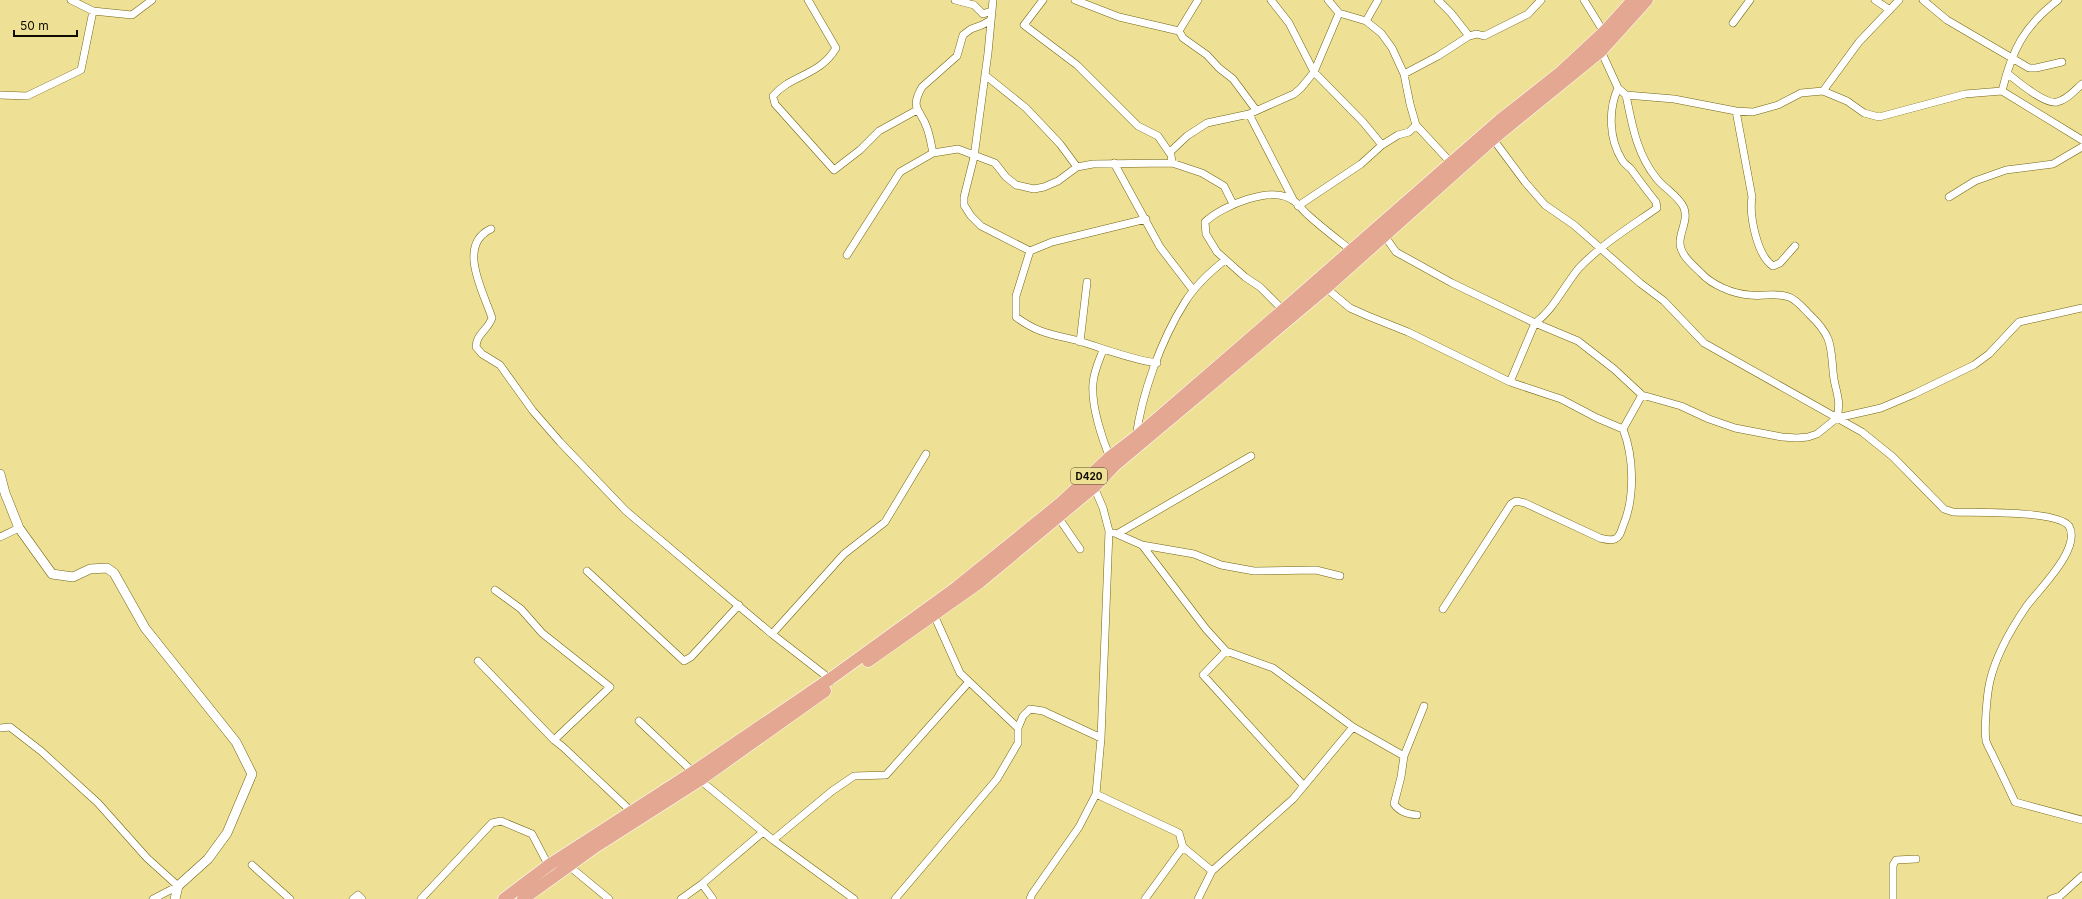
<svg xmlns="http://www.w3.org/2000/svg" width="2082" height="899" viewBox="0 0 2082 899" font-family="Inter,sans-serif">
<style>
.lines{fill:none;stroke-linecap:round;stroke-linejoin:round}
.minor-casing{stroke:#726514;stroke-width:8}
.tertiary-casing{stroke:#726514;stroke-width:10}
.trunk-casing{stroke:#fff;stroke-width:13}
.minor{stroke:#fff;stroke-width:7}
.tertiary{stroke:#fff;stroke-width:9}
.trunk{stroke:#e3a792;stroke-width:12}
.labels{text-anchor:middle;stroke-width:3;stroke-linejoin:round;paint-order:stroke}
.shield{fill:#eee195;stroke:#534c2d;stroke-width:1}
.shield-label{font-size:10px;font-weight:bold;fill:#100c00}
</style>
<rect width="100%" height="100%" fill="#eee195"/>
<g class="lines">
<!-- minor casing -->
<g class="minor-casing">
<path id="minor" d="M71,0L93,11
M808,0L836,48C820,76 790,75 773,96L775,104L834,170L860,150L879,131L917,110
M955,0L974,5L983,14L991,11
M993,0L988,53L974,157L964,197V205L971,216L981,226L1030,251L1052,242L1146,219
M1043,0L1024,25L1077,65L1138,126L1158,136L1171,155L1172,163
M1075,0L1119,17L1179,31L1183,38L1207,55L1219,68L1233,79L1256,110
M1271,0L1289,23L1314,72L1363,122L1382,145
M1328,0L1339,13L1366,21L1381,33L1392,48L1404,74L1410,104L1416,125L1453,165
M1438,0L1451,13L1469,36L1477,34L1484,36L1528,14L1541,0
M1584,0L1605,34
M1875,0L1890,10
M1923,0L1947,20L2029,68H2036L2062,62
M991,20L982,25L971,29L963,35L957,56L922,87C909,110 921,109 927,128C930,136 931,144 933,153L958,149L995,163L1006,177L1016,185L1034,189L1044,187L1058,181L1077,167L1093,164L1172,163L1202,173L1224,186L1233,204
M1366,21L1378,0
M1733,23L1750,0
M1179,31L1198,0
M1601,51L1618,88L1626,95L1674,99L1736,111L1753,112L1778,105L1801,93L1823,91L1847,101L1864,113L1879,117L1965,94L2002,91L2082,140
M2007,73C2017,81 2045,105 2057,102C2067,100 2075,90 2082,84
M1404,74L1438,56L1469,36
M985,75L1026,108L1060,144L1077,167
M1823,91L1859,42L1899,0
M2002,91C2012,50 2024,26 2058,0
M0,95L27,96L81,70L93,11L132,15L152,0
M1626,95C1632,125 1637,155 1657,179C1665,189 1679,196 1684,208C1688,220 1681,229 1680,241C1679,254 1692,264 1701,273C1712,285 1733,294 1750,295C1763,297 1775,292 1789,297C1797,300 1803,308 1809,314C1830,334 1831,342 1833,371C1834,389 1842,398 1837,418
M1736,111L1752,197C1749,215 1757,256 1773,266L1780,263L1795,246
M1249,114L1294,201
M1493,139L1525,182L1545,205L1574,225L1640,283L1664,301L1704,343L1862,432L1893,457L1944,509L1953,512C1974,513 2057,510 2069,526C2082,549 2038,590 2026,607C2011,629 1996,655 1990,681C1987,693 1984,729 1986,741C1988,747 1992,753 1994,758C2001,772 2008,787 2015,802L2082,820
M1170,152L1187,136L1207,123L1249,114L1294,94L1301,88L1314,72L1339,13
M1114,163L1160,247L1193,290
M1949,197L1975,181L2006,170L2053,164L2082,147
M1298,206L1361,164L1382,145L1398,135L1409,132L1416,125
M491,229C456,245 484,293 492,318C488,330 476,334 476,347L482,354L500,365L533,411L560,442L626,511L772,634L830,679V682
M1384,235L1396,252L1452,283L1535,323L1510,382
M1030,251L1016,296V317C1039,334 1052,334 1079,341C1105,349 1129,359 1157,363
M847,255L900,172L933,153
M1326,288L1350,308L1368,316L1408,332L1510,382L1561,399L1597,418L1623,429
M1283,310L1260,287L1245,277L1217,252L1206,234L1205,222C1222,206 1272,184 1294,201C1299,204 1302,210 1307,214C1321,227 1337,239 1352,251
M1535,323L1578,341L1614,369L1642,395L1681,406L1709,419L1735,428L1782,437L1797,438L1808,437L1817,434L1837,418L1881,408L1914,394L1974,365L1989,354L2019,322L2082,308
M1535,323C1554,309 1564,286 1579,268C1602,244 1630,227 1657,208L1656,202C1647,191 1639,180 1631,169C1628,166 1624,164 1622,160C1609,139 1608,110 1618,88
M1080,342L1087,282
M1103,350C1099,361 1094,371 1093,383C1091,406 1102,439 1111,460
M1136,437C1142,393 1161,340 1185,302C1195,286 1210,272 1225,260
M1058,517L1080,549
M1114,533L1117,534L1251,456
M1117,534L1142,545L1206,629L1226,651L1273,668L1353,727L1404,756L1401,777L1394,804C1400,812 1407,814 1417,815
M0,537L19,528
M1142,545L1194,554L1221,565L1254,571L1316,570L1340,576
M587,571L684,661L691,657L739,605
M495,590L521,609L542,633L610,687L554,740
M1443,609L1511,504L1516,501L1525,503L1600,538C1604,539 1610,541 1615,539C1620,537 1621,531 1623,526C1635,498 1634,457 1623,429L1642,395
M934,615L960,673L1018,728
M772,634L844,554L885,522L926,454
M1226,651L1203,675L1304,786
M478,661L554,740L563,747L634,814
M639,721L693,772
M0,728L10,727L41,751L98,803L147,858L178,886L153,899
M1404,756L1424,706
M700,780L773,840L854,899
M1096,794L1179,833L1183,847L1212,871
M773,840L832,791L854,776L886,775L968,683
M252,865L290,899
M569,866L609,899
M702,884L713,899
M353,899L358,895L362,899
M421,899L492,823L501,821L532,834L554,876
M681,899L702,884L763,832
M895,899L997,779L1018,743V728L1023,716L1030,709L1043,711L1101,738
M1030,899L1032,894L1079,827L1096,794L1101,738L1109,531L1103,508L1094,487
M1145,899L1183,847
M1198,899L1212,871L1293,799L1353,727
M1893,899V865L1896,860L1916,859
M2051,899L2060,896L2082,876"/>
</g>
<!-- tertiary casing -->
<g class="tertiary-casing">
<path id="tertiary" d="M0,474L5,493L19,528L52,574L73,577L90,569L107,568L114,573L145,628L236,742L252,774L227,833L208,859L178,886L175,899"/>
</g>
<!-- trunk casing -->
<g class="trunk-casing">
<path id="trunk" d="M868,661L980,582L1094,487L1114,466L1326,288L1493,139L1601,51L1647,0
M504,899L549,865L693,772L830,679L957,587L1062,502L1110,457L1136,437L1283,310L1500,120L1561,72L1604,32L1633,0
M523,899L595,847L700,780L825,691"/>
</g>
<!-- minor -->
<use href="#minor" class="minor"/>
<!-- tertiary -->
<use href="#tertiary" class="tertiary"/>
<!-- trunk -->
<use href="#trunk" class="trunk"/>
</g>
<g class="labels">
<!-- shield labels -->
<rect class="shield" x="1071" y="468" width="36" height="16" rx="3"/>
<g class="shield-label">
<text x="1089" y="480">D420</text>
</g>
</g>
<!-- scale -->
<path d="M14 30v6h63v-6" fill="none" stroke="#100c00" stroke-width="2"/>
<text x="20" y="30" font-size="12" fill="#100c00" stroke="#eee195" stroke-width="3" paint-order="stroke">50 m</text>
</svg>
